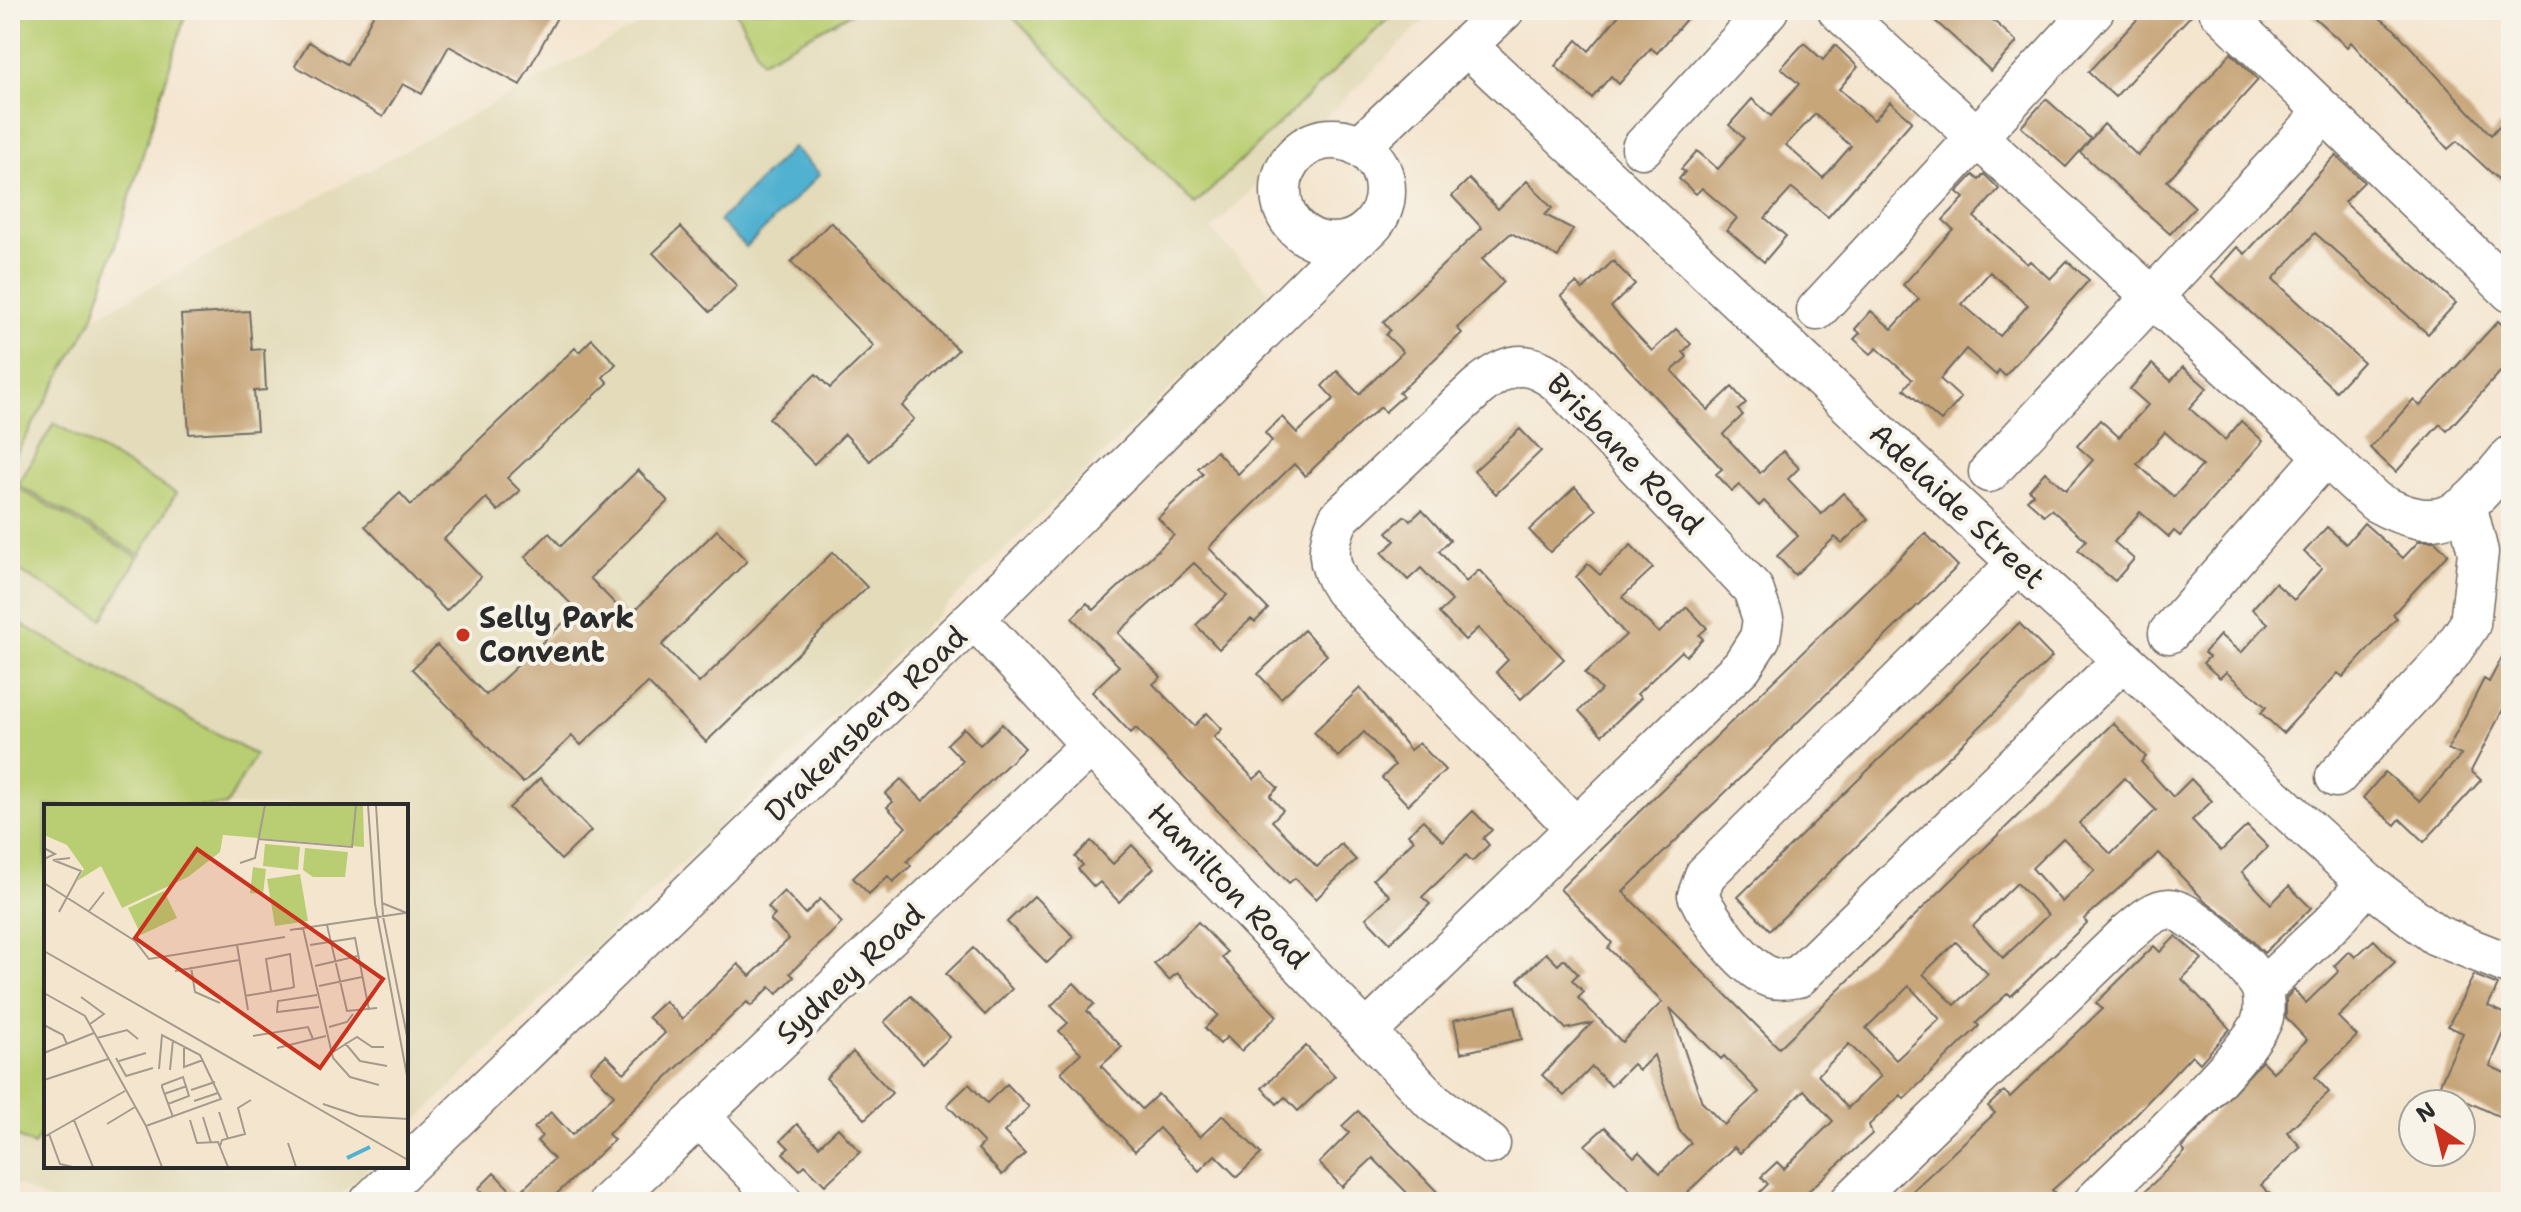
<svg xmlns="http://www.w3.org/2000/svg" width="2521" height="1212" viewBox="0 0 2521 1212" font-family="'Shantell Sans',sans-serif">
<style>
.built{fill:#e3dbba}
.green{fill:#b9ce72;stroke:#727c4e;stroke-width:2}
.water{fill:#51b1d0;stroke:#3e6e7e;stroke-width:2}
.building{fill:#c7a67a;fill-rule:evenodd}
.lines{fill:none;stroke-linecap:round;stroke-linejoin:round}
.minor-casing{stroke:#716c64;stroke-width:43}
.minor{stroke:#fff;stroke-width:40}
.poi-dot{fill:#c8321e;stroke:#f7f3e8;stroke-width:3}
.labels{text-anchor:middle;stroke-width:8;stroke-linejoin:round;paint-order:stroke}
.street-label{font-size:30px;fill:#2b2b2b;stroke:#f7f3e8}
.poi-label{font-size:30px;font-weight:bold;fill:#2b2b2b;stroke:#f7f3e8;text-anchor:start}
.inset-river{fill:none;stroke:#51b1d0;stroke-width:4}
.inset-road{fill:none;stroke:#a49b8d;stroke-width:2}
.view{fill:#c8321e;fill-opacity:0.15;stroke:#c8321e;stroke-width:4}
.inset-edge{fill:none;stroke:#2b2b2b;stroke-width:4}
</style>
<rect width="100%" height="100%" fill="#f7f3e8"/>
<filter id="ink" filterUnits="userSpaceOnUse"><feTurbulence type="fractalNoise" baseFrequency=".0125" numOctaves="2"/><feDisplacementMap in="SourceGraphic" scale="16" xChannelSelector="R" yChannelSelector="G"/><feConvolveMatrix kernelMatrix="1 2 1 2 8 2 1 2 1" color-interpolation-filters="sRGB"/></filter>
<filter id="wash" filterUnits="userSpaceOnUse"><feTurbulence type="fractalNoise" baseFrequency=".006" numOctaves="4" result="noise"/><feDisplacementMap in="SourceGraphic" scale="32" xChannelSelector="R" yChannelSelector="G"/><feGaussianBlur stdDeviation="1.8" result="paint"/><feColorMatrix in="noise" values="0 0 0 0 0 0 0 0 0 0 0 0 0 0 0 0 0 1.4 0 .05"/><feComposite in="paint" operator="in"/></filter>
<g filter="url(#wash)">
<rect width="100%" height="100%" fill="#f4e5cf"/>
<!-- built -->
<path class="built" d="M667,10H1435L1211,230L1270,292L406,1131V806H46V1166H370L333,1202H51L10,1181V465L93,318Z"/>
<!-- green -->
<path class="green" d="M10,10H187L93,318L10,465Z
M735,10H857L762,61Z
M1006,10H1397L1195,205Z
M54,423L176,493L140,555L18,485Z
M16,487L138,557L103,619L10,566V498Z
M10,618L255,755L226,806H46V1124L34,1146L10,1133Z"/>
<!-- water -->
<path class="water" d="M793,147L820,174L746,247L719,221Z"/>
<g id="blocks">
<!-- building -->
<path class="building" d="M376,10H561L520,85L449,46L422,94L403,84L383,117L295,66L309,42L347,64Z
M1623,10H1694L1657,53L1651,48L1619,84L1611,76L1592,98L1555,66L1577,40L1589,51Z
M1923,10H1982L2017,42L1991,71Z
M2146,10H2196L2115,97L2088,72Z
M2306,10H2370L2395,30L2491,135L2499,126L2511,138V191L2457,141L2448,149L2351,42L2347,47Z
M1804,43L1823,60L1835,45L1858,67L1839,89L1874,120L1890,102L1912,121L1828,217L1792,188L1765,218L1786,236L1764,262L1727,230L1737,218L1702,188L1696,194L1679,179L1685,172L1681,169L1697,151L1718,169L1744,138L1729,125L1752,99L1771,116L1799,84L1781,68ZM1815,114L1851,146L1823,178L1786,145Z
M2231,53L2258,80L2167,181L2195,207L2170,234L2080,152L2104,124L2138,156Z
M2046,99L2091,139L2066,167L2021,127Z
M2336,155L2364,182L2344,202L2456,303L2428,334L2315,233L2273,279L2363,362L2336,391L2211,276L2237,247L2245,254Z
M1984,174L1999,189L1974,217L2027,264L2030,261L2050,279L2067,261L2089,280L2005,376L1999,370L1996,375L1966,349L1940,379L1961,398L1941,421L1904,389L1912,379L1877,348L1871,354L1854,339L1860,333L1855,329L1871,311L1892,329L1919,299L1903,285L1953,229L1943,220L1964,198L1957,192L1973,175L1979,180ZM1990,272L2028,305L2000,336L1962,304Z
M1469,179L1498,209L1527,181L1552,208L1545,215L1573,229L1558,257L1511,233L1482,259L1504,282L1457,328L1462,333L1399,393L1403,396L1385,412L1381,407L1359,425L1305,476L1294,464L1214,542L1209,548L1268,609L1255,622L1251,619L1219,649L1196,625L1227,595L1194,563L1118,633L1161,677L1153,684L1194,726L1207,713L1222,729L1214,737L1254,779L1262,772L1278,788L1270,796L1283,810L1272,821L1317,867L1341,844L1356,860L1316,899L1295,878L1289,883L1136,728L1131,733L1092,692L1119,666L1072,618L1087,603L1094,610L1174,535L1158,518L1203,474L1198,468L1216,451L1238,474L1272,441L1265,433L1282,417L1297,433L1334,399L1322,386L1337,371L1359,394L1403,352L1386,335L1390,330L1383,322L1482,228L1452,196Z
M831,222L958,350L902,406L914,419L870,461L845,434L814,464L769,418L816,374L830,388L874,346L791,262Z
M681,227L737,286L710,312L653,253Z
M1613,261L1635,284L1611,307L1652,351L1676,329L1691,344L1683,352L1687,357L1672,371L1708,410L1732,387L1746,403L1738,410L1743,415L1723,434L1760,473L1783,451L1799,468L1788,479L1821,514L1843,493L1868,519L1842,543L1835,537L1795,575L1777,556L1798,536L1764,501L1759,506L1739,485L1732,491L1716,474L1722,469L1561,296L1576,283L1583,290Z
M249,311L252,350L264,349L266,390L254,391L257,430L189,434L181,315Z
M2498,321L2511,333V360L2447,431L2440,424L2396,472L2370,448L2413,400L2420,406Z
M592,339L616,364L603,377L608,383L507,478L520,491L498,511L486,498L444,539L481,577L446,611L365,526L400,493L411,505L575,348L579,352Z
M2152,364L2171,381L2183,367L2207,388L2189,408L2225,440L2241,421L2263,441L2180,536L2174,531L2169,537L2140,512L2114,542L2134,559L2115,581L2078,550L2086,540L2051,509L2044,515L2027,500L2033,494L2029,490L2045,472L2066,490L2093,460L2077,446L2100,420L2119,437L2148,405L2130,389ZM2165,432L2202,466L2174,497L2137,464Z
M1520,429L1541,451L1496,494L1474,471Z
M638,470L668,501L590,578L628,617L717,530L747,561L662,645L699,683L833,552L867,587L706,742L648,683L581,745L572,736L523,783L412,669L437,645L486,695L577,610L525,557L549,533L561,546Z
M1575,487L1596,510L1550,552L1529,530Z
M1422,510L1450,540L1439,551L1466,582L1479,570L1564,659L1521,699L1496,672L1508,660L1478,628L1465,640L1439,613L1452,601L1421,568L1408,580L1382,553L1395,541L1387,532L1405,516L1410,521Z
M2364,523L2403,558L2419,541H2435L2448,554L2393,614L2397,618L2343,677L2338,673L2283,733L2261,713L2266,707L2226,672L2220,678L2203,663L2209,657L2204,653L2220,635L2241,653L2268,623L2252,609L2275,583L2294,600L2322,568L2304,552L2327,527L2346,544Z
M1925,533L1958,566L1623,892L1779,1048L2113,723L2146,757L2141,762L2173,797L2191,779L2212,801L2192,820L2221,851L2247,826L2268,847L2242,872L2271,904L2289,886L2311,908L2264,953L2235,923L2202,898L2159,853L2084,919L2087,923L2011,996L2008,993L1976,1023L1979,1026L1904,1099L1901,1095L1869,1125L1872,1134L1796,1202H1750L1768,1184L1761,1177L1777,1162L1784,1169L1833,1121L1804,1090L1740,1153L1734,1147L1678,1202H1642L1585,1145L1605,1127L1634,1157L1639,1152L1660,1173L1691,1143L1679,1130L1654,1055L1639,1070L1633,1064L1611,1086L1592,1067L1564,1096L1542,1075L1592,1023L1566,1029L1518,980L1546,953L1558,965L1564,959L1578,974L1572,980L1584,992L1578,998L1622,1042L1662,1002L1608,948L1612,943L1560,889ZM2124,778L2156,810L2111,854L2079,823ZM2063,838L2095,870L2062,902L2032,868ZM2017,883L2048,915L2003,958L1973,926ZM1956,942L1988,974L1955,1005L1923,974ZM1909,986L1940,1019L1896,1060L1866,1028ZM1670,1008L1721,1059L1724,1056L1759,1092L1724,1125L1702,1102ZM1849,1044L1881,1076L1848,1108L1818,1075Z
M1631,545L1653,568L1622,597L1659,633L1687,607L1707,628L1699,635L1703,639L1686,656L1682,651L1637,694L1641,698L1602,735L1579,711L1601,690L1585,673L1626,635L1576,577L1588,564L1600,575Z
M2019,623L2052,657L1770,930L1738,897Z
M1304,630L1327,655L1281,698L1258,674Z
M2511,640V694L2471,771L2481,780L2424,842L2400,819L2395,825L2363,798L2385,772L2420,801L2461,755L2448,749L2484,679L2489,682Z
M1360,688L1410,750L1419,743L1445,770L1408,805L1382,778L1395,765L1364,732L1338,757L1314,732Z
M1002,724L1025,748L907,861L911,866L893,882L888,876L869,894L853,878L906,827L887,807L893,802L885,794L901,779L923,801L963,761L947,744L964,728L980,745Z
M540,778L591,831L561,860L509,808Z
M1473,811L1492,830L1483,838L1489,845L1472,861L1466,855L1422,897L1430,904L1390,943L1366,918L1390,896L1373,879L1414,840L1408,834L1423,820L1443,841Z
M1091,841L1113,864L1132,845L1154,868L1119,902L1100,882L1094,887L1078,869L1083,865L1075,857Z
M784,891L805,914L820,899L842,923L790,973L794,977L777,994L770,987L751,1006L747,1002L688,1057L608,1134L614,1140L548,1202H491L478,1189L494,1173L516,1196L554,1159L537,1141L542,1136L534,1128L551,1112L572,1135L614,1095L590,1070L606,1055L624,1073L665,1033L648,1017L665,1001L682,1019L738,964L750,976L789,939L770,920L775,915L768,907Z
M1034,896L1074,937L1047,963L1007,922Z
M1198,922L1227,952L1222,958L1277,1016L1241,1051L1227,1037L1220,1044L1205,1028L1218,1015L1177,973L1169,980L1154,964Z
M2176,936L2202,959L2182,979L2230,1029L2200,1063L2192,1055L2119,1132L2052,1190L2064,1202H1901L1995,1113L1988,1106L2004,1091L2010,1097L2102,1009L2096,1003L2154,946L2160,952Z
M2374,940L2395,962L2338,1017L2357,1036L2315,1077L2329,1092L2287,1132L2301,1147L2261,1185L2278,1202H2134L2185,1152L2182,1148L2262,1061L2273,1072L2307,1040L2286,1018V998L2294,990L2306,1003L2339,971L2334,966L2349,951L2355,957Z
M973,948L1012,989L985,1015L946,974Z
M2474,975L2498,985L2488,1006L2511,1016L2490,1066L2511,1076V1122L2438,1088L2463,1033L2448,1026Z
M1074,983L1094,1004L1087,1011L1122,1047L1101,1066L1142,1109L1158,1094L1200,1137L1223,1115L1261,1154L1237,1177L1215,1155L1199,1171L1159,1128L1135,1151L1061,1072L1081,1053L1059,1031L1068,1023L1051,1006Z
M911,996L950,1037L923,1063L884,1022Z
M1515,1006L1522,1039L1461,1053L1454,1020Z
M1306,1046L1335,1076L1298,1111L1285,1097L1277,1104L1262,1088Z
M853,1052L892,1093L865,1119L826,1078Z
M969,1084L987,1103L1007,1084L1029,1107L1004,1132L1025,1153L1002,1175L978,1149L984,1143L947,1105Z
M1358,1111L1415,1169L1447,1202H1416L1373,1158L1342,1187L1319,1163L1349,1133L1342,1126Z
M797,1124L819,1146L838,1128L860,1152L825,1185L805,1165L800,1170L783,1153L789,1148L781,1140Z"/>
</g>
</g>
<g filter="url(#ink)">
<use href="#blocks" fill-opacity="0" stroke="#716c64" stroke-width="2"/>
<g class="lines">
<!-- minor casing -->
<g class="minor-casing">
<path id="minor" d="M1838,10L2376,502C2447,541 2467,508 2511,456
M2219,10L2511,292
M1466,45L2018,563L2367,883L2436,935L2511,965
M1281 191a52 52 0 1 1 104 0a52 52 0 1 1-104 0Z
M1360,146L1504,10
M1642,148L1768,10
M1817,310L2094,10
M1989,472L2325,112
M2018,563L1705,875L1698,895C1709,919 1746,972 1773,978C1780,980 1791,978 1798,977L2123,660
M974,618L1091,745L1433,1102L1490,1144
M2169,633L2325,456
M2336,777L2449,655L2470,624L2478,552L2467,508
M2262,989L2333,922L2367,883
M1368,1031L1742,666L1760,638L1763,619L1753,589L1558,382C1526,357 1508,363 1478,387L1339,518C1326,546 1326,564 1343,589L1575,827
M699,1116L782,1202
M370,1202L974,618L1355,239
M609,1202L1091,745
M1850,1202L2127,934C2138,925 2154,909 2169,909C2193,910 2250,966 2261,987C2264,994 2264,1010 2263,1017C2255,1051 2125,1171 2094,1202"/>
</g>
<!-- minor -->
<use href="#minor" class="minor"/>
</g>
</g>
<!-- markers -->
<circle class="poi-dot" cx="463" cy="635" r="8"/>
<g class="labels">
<!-- street labels -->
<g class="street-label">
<text transform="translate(1625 454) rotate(46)" y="10">Brisbane Road</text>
<text transform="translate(1957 506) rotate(43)" y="10">Adelaide Street</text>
<text transform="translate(866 724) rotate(-44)" y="10">Drakensberg Road</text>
<text transform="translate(1228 886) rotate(46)" y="10">Hamilton Road</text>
<text transform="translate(850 974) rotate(-43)" y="10">Sydney Road</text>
</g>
<!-- poi labels -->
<g class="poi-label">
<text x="479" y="628">Selly Park<tspan x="479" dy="34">Convent</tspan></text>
</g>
</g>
<!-- overview -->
<g transform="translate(44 804)">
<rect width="364" height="364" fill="#f4e5cf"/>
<path d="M0,1H319L320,43L179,31L176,48L144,73L78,104L57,62L33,77L40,65L23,41L0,31ZM221,40L256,43L254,66L219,62ZM261,44L304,48L301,73H269L259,66ZM209,63L222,65L219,90L206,89ZM256,70L264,117L231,122L223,75ZM120,87L133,114L97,131L84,104Z" fill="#b9ce72"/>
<path class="inset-river" d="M303,354L326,343"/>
<path class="inset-road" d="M324,1L331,100L364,277M332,1L339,112L364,237M214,35L308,43L312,1M0,44L11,50L0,55M196,59L211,54L221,1M0,79L91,137L105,155L241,133M338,99L363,109M45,107L60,88M15,108L37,67L9,56L26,54M283,121L303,207L333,204M259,124L289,254L306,273L335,281M246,126L361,109M193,141L204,206M266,141L311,134L325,206M0,147L364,356M271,162L314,152M147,163L151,188L176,199M131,167L195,156M275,182L318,173M0,189L41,212L102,322L118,363M273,191L234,197L233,208L275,203M201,192L247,184L250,183L246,150L222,155L227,187M37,193L60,210L46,220M0,221L19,231L23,240M285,223L303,218L309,210M209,232L264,223L269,235M53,234L83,226L94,235M301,239L316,257L343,262M140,242V263L159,256M233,244L282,232M289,248L313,233L328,243H340M0,249L50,229M72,254L82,272L109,264M75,257L102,249M126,266L129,236M0,276L64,255M147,286L171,278M120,290L143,282M150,297L174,289M124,300L145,292L139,273L118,281V283L129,313M279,300L315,312L364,315M175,308L184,335M159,313L167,339M30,316L49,363M146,316L153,339L174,338L184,363M63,320L91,303M102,322L177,295L156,251L118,231L115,265M5,330L16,360L29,363M0,333L81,287M244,339L252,363M176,342L178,336L201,330L194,304L207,296"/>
<path class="view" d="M153,45L339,175L276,264L91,134Z"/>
<rect width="364" height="364" class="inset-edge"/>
</g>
<!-- margin -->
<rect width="2521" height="1212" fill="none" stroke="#f7f3e8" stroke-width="40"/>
<!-- north arrow -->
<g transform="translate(2437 1128) rotate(325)"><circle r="38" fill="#f7f3e8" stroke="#a5a39c" stroke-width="2"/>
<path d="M0-6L14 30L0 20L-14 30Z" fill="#c8321e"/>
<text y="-12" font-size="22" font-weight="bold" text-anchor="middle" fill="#2b2b2b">N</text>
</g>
</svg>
